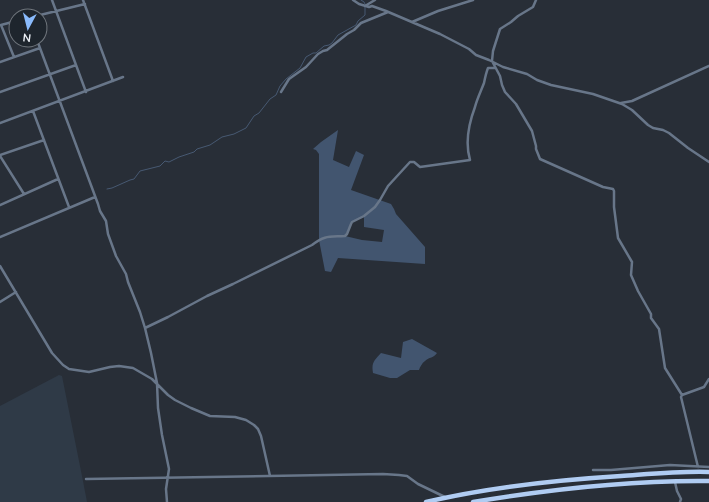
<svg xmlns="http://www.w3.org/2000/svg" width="709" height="502" viewBox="0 0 709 502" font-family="Mulish,sans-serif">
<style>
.built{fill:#2f3a47}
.green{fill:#42556f;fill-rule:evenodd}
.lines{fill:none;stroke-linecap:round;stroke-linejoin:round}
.stream{stroke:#475972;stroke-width:1}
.minor{stroke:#687689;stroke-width:2.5}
.trunk{stroke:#b0ccf2;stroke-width:4.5}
</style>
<rect width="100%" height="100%" fill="#282e37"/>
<!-- built -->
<path class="built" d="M59,375L62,376L83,481L87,502H0V406Z"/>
<!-- green -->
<path class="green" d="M338,130L333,160L349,167L356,151L364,155L351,190L391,204L394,209L396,214L425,247V264L338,258L331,272L325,271L319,240V154L316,150L313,149L321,142ZM364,217V227L384,230L382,242L362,240L345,236L352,222Z
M412,339L437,353C434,358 429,357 425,361C422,363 420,367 419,370H410L397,378H390L373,373C371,362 375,360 381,353L401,358L403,342Z"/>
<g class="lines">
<!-- stream -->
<path class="stream" d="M361,0L364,2L365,4
M107,189L112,188L130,180L134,179L140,171L160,166L165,161L169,162L179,157L194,152L197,149L210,145L222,137L234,134L246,128L254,116L259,113L270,99L276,95L280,86L286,79L300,68L306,57L313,53H316L324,46L329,45L332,43L338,35L356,25L358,21L365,15V7"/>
<!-- minor -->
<path class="minor" d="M52,0L86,92
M83,0L113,81
M353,0L359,4L369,7L372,6L386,11L440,34L469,49L476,55L489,60L503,67L527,74L537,80L551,85L593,94L622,104L632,110L648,125L653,128L663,130L669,133L688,148L709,162
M536,0L533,7L518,16L511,22L500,29L493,51L492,61L500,76L502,85L505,92L516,104L532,131L536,146V149L540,159L603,187L613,189L614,191V207L618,238L632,262L631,275L638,291L651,314V318L659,329L665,368L682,395
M365,6L375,0
M36,16L85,4
M412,22L438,11L473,0
M1,25L14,57
M1,25L16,21
M37,40L98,204L100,211L106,221L108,234L116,256L126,274L128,282L140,312L145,328L151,353L157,383L158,408L162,435L169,469L166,489L167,502
M0,62L40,48
M0,92L76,65
M281,92L289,79L306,67L318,54L323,51L327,50L347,34L354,30L361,23L388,12
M621,103L632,101L709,66
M33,111L69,207
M0,123L123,77
M0,155L44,140
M0,156L24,194
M0,205L58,179
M0,237L95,197
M0,266L52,353L63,365L69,369L89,372L110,367L119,366L133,368L152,379L168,395L175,400L191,408L210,416L235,417L246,420L254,425L258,429L261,436L270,476
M0,302L16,292
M145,328L168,317L207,296L233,284L312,245C325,235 329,237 345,236L347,234L351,224L352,222L364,216L375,207L380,200L388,186L410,162H414L420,167L470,160C465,143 469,123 475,107C477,99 481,91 484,83C485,78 486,73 488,68H495
M698,467L681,397L682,395L704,387L709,379
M593,470H611L670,465L709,467
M86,479L383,474L399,475L407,476L418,484L445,497
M675,482L677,491L681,499L680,502"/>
<!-- trunk -->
<path class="trunk" d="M426,502C490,487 556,480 621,476C650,474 680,471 709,472
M473,502C551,489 630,480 709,481"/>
</g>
<!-- north arrow -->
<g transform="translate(28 28) rotate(187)"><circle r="19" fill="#1e252d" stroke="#70767d"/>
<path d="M0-3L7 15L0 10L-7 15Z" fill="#89bafc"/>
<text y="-6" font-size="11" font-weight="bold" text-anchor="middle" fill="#ecf0f6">N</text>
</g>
</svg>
